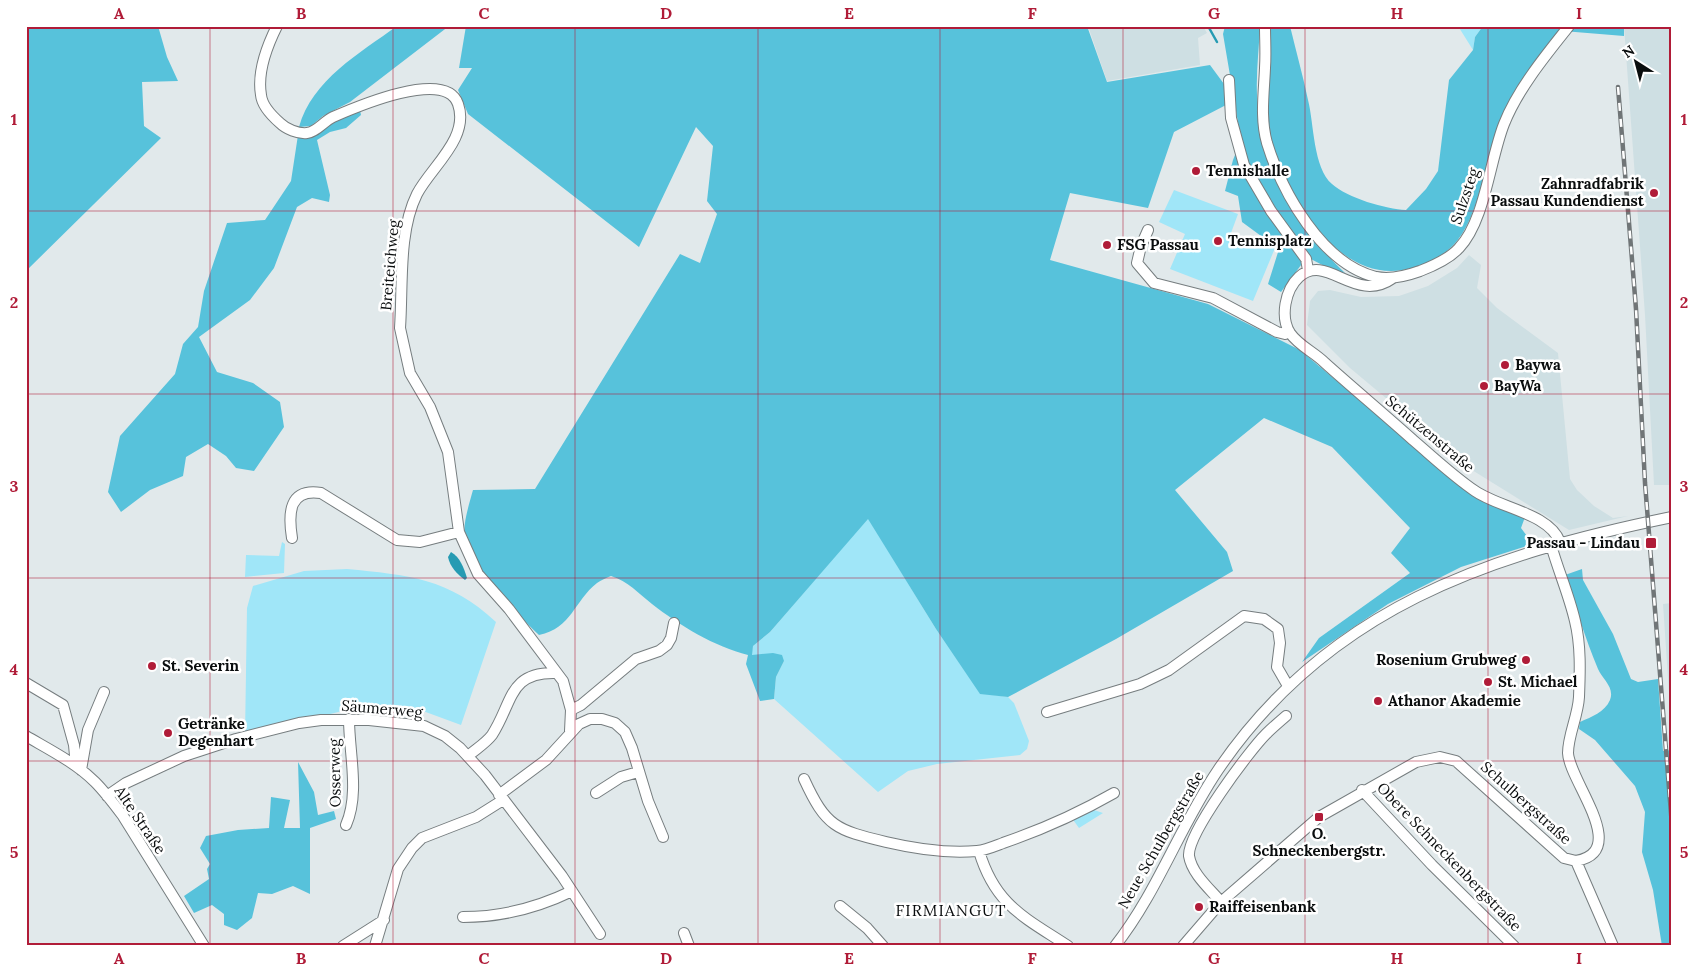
<svg xmlns="http://www.w3.org/2000/svg" width="1698" height="972" viewBox="0 0 1698 972" font-family="Lora,serif">
<style>
.built{fill:#cedfe3}
.green{fill:#a0e6f8}
.forest{fill:#57c2db}
.water{fill:#269bb3}
.lines{fill:none;stroke-linecap:round;stroke-linejoin:round}
.stream{stroke:#269bb3;stroke-width:2.5}
.minor-casing{stroke:#767d7f;stroke-width:12}
.minor{stroke:#fff;stroke-width:10}
.rail-casing{stroke:#707577;stroke-width:4.5}
.rail{stroke:#fff;stroke-width:2.5;stroke-dasharray:8;stroke-linecap:butt}
.grid{fill:none;stroke:#b01c38;stroke-width:1;stroke-opacity:0.55}
.poi-dot{fill:#b01c38;stroke:#fff;stroke-width:2}
.labels{text-anchor:middle;stroke-width:5;stroke-linejoin:round;paint-order:stroke}
.poi-label{font-size:15px;font-weight:bold;fill:#0a0d0e;stroke:#fff;text-anchor:start}
.street-label{font-size:15px;fill:#0a0d0e;stroke:#fff}
.neighbourhood-label{font-size:16px;letter-spacing:1px;fill:#0a0d0e;stroke:#fff}
.neatline{fill:none;stroke:#b01c38;stroke-width:2}
.grid-label{font-size:16px;text-anchor:middle;font-weight:bold;fill:#b01c38}
</style>
<rect width="100%" height="100%" fill="#e1e9eb"/>
<!-- built -->
<path class="built" d="M1088,26H1203L1207,33L1198,38L1200,65L1107,81Z
M1624,26H1672V488L1669,485H1654L1645,315Z
M1469,255L1481,265L1477,288L1497,308L1558,353L1570,479L1577,490L1594,506L1613,518L1628,516L1569,530L1472,470L1350,368L1307,325L1310,301L1318,291L1330,290L1361,297L1399,296L1428,286L1457,268Z
M1672,603V737L1663,604Z"/>
<!-- green -->
<path class="green" d="M1458,26H1483L1475,37L1473,50Z
M1174,190L1238,214L1231,233L1275,248L1253,301L1170,269L1185,234L1159,222Z
M868,518L936,629L980,693L1008,697L1014,703L1029,741L1027,749L1020,755L937,764L908,771L878,792L774,699L776,677L784,661L751,655L753,646L770,632Z
M282,542L285,544L284,573L245,577L246,555L279,556Z
M347,569C408,575 449,578 496,622L461,725L423,711H342L245,736L247,608L253,586L304,571Z
M1088,808L1103,813L1079,828L1071,817Z"/>
<!-- forest -->
<path class="forest" d="M26,26H158L167,57L178,81L142,82L144,126L161,138L26,271Z
M397,26H449L350,102L323,116L311,126L299,127C312,80 360,53 397,26Z
M466,26H1087L1107,82L1210,65L1224,84L1226,105L1174,132L1148,208L1070,193L1050,260L1208,304L1300,350L1472,495L1525,517L1521,528L1533,544L1461,567L1388,604L1302,662L1319,638L1410,573L1391,553L1410,528L1332,447L1264,418L1175,490L1227,552L1233,571L1116,639L1008,697L980,694L936,629L868,519L770,632L753,646L752,655L773,653L782,655L784,661L776,677L774,699L760,701L746,664L748,655C715,647 679,625 652,604C638,593 628,581 611,576C606,578 601,580 597,583C574,601 572,628 539,635C514,611 472,571 465,536C462,526 470,501 473,490L535,489L680,254L700,263L717,214L707,201L713,146L696,127L639,247L468,114L458,90L472,68H459Z
M1225,26H1260C1259,49 1256,72 1257,95C1258,167 1295,225 1345,273L1332,270L1307,257L1281,292L1268,284L1279,249L1242,222L1238,196L1225,191L1233,160L1241,140L1223,34Z
M1271,26H1290C1296,51 1303,76 1308,100C1314,123 1313,168 1332,184C1347,198 1386,209 1406,210L1426,189L1438,171L1449,80L1473,50L1475,37L1483,26H1624V36L1563,31C1549,49 1529,68 1519,88C1506,113 1495,149 1485,176C1477,199 1472,222 1457,241C1447,254 1427,264 1412,268C1337,290 1282,188 1268,128C1262,102 1270,55 1271,26Z
M360,110L361,115L346,128L330,132L317,140L330,195L329,202L312,198L297,207L274,268L250,300L199,337L217,372L253,383L280,402L284,427L254,471L236,468L226,456L208,444L186,457L183,476L150,490L121,512L108,492L120,436L175,374L183,344L198,327L204,291L227,223L265,220L291,181L298,135Z
M1582,569L1583,580L1613,634L1631,679L1638,682L1658,679L1663,751L1672,750V946H1662L1653,890L1642,852L1645,812L1635,786L1595,740L1579,729L1580,722C1591,717 1605,712 1610,700C1615,687 1602,679 1598,669C1585,638 1576,607 1565,575Z
M298,762L314,792L318,815L334,811L336,819L310,828V894L293,886L272,894L258,893L252,918L237,930L224,925V914L212,905L194,913L184,896L209,879L207,869L210,864L200,848L206,836L238,830L269,828L271,797L290,800L284,828H300Z"/>
<!-- water -->
<path class="water" d="M451,552C460,557 464,568 467,578L465,580C457,574 450,567 448,557Z"/>
<g class="lines">
<!-- stream -->
<path class="stream" d="M1208,26L1217,42"/>
<!-- minor casing -->
<g class="minor-casing">
<path id="minor" d="M277,26C267,46 257,72 261,95C262,106 272,116 280,123C286,129 298,134 307,133C317,132 324,121 333,117C356,107 446,68 458,104C470,138 431,167 417,194C398,232 403,286 400,328L410,373L430,407L448,452L459,532L478,574L509,609L563,681L571,710L570,731
M1265,26C1265,40 1266,54 1265,68C1264,93 1260,118 1267,143C1282,192 1322,264 1376,277C1391,280 1406,276 1420,271C1433,266 1449,259 1459,248C1485,221 1490,159 1504,124C1518,89 1545,56 1569,26
M1229,80L1231,118L1244,165L1271,211L1306,259L1308,270
M1148,230L1141,246L1137,263L1154,283L1213,298L1277,332L1285,334L1289,331
M1393,278C1355,305 1327,252 1299,277C1285,290 1280,317 1290,333C1299,346 1314,352 1325,363C1354,389 1384,414 1413,440C1433,457 1453,476 1475,491C1499,508 1549,513 1560,542
M292,538C288,513 289,488 321,493L397,540L420,542L459,532
M26,683L63,705L74,745L76,766
M571,710L581,705L636,659L659,651L667,645L671,638L674,623
M1047,712L1140,684L1169,670L1244,616L1264,619L1278,629L1280,643L1277,667L1288,686
M26,736C50,750 76,763 95,782C105,792 114,804 123,816L204,946
M468,756C476,749 486,743 492,735C513,703 508,671 557,673
M81,770L88,730L104,692
M804,779C826,827 836,830 886,842C916,849 946,854 977,851C986,850 995,846 1003,843C1041,830 1079,813 1114,793
M1362,790L1432,865L1514,946
M596,793L621,777L638,772
M499,795L546,760L579,724L590,719H602L615,723L625,732L632,748L648,801L663,837
M107,796L126,783L184,756L236,739L299,723L321,720H369L424,726L445,736L460,748L485,775L562,876L600,934
M346,825C360,793 349,753 349,719
M979,851C995,905 1024,917 1068,946
M1576,861L1613,946
M1221,902C1210,889 1192,874 1189,856C1187,834 1249,751 1266,734C1272,728 1279,722 1286,716
M840,906L867,928L883,946
M463,917C503,917 537,908 572,891
M684,933L689,946
M343,946L384,920
M375,946L398,869L412,848L422,838L476,817L503,800
M1115,946C1157,893 1180,826 1218,770C1328,608 1488,555 1672,517
M1183,946L1221,902L1319,817L1416,762L1440,757L1456,761L1564,858L1576,861C1631,851 1569,781 1568,753C1568,735 1578,716 1579,697C1580,672 1581,645 1575,621C1569,595 1558,570 1551,545"/>
</g>
<!-- minor -->
<use href="#minor" class="minor"/>
<!-- rail casing -->
<g class="rail-casing">
<path id="rail" d="M1618,87L1636,309L1645,483L1672,826"/>
</g>
<!-- rail -->
<use href="#rail" class="rail"/>
</g>
<!-- grid -->
<path class="grid" d="M210,26V946M393,26V946M575,26V946M758,26V946M940,26V946M1123,26V946M1305,26V946M1488,26V946M26,211H1672M26,394H1672M26,578H1672M26,761H1672"/>
<!-- markers -->
<g class="poi-dot">
<circle cx="1196" cy="171" r="5"/>
<circle cx="1654" cy="193" r="5"/>
<circle cx="1218" cy="241" r="5"/>
<circle cx="1107" cy="245" r="5"/>
<circle cx="1505" cy="365" r="5"/>
<circle cx="1484" cy="386" r="5"/>
<rect x="1645" y="537" width="12" height="12" rx="2.5"/>
<circle cx="1526" cy="660" r="5"/>
<circle cx="152" cy="666" r="5"/>
<circle cx="1488" cy="682" r="5"/>
<circle cx="1378" cy="701" r="5"/>
<circle cx="168" cy="733" r="5"/>
<rect x="1314" y="812" width="10" height="10" rx="2.5"/>
<circle cx="1199" cy="907" r="5"/>
</g>
<g class="labels">
<!-- poi labels -->
<g class="poi-label">
<text x="1206" y="176">Tennishalle</text>
<text x="1644" y="189" text-anchor="end">Zahnradfabrik<tspan x="1644" dy="17">Passau Kundendienst</tspan></text>
<text x="1228" y="246">Tennisplatz</text>
<text x="1117" y="250">FSG Passau</text>
<text x="1515" y="370">Baywa</text>
<text x="1494" y="391">BayWa</text>
<text x="1640" y="548" text-anchor="end">Passau - Lindau</text>
<text x="1516" y="665" text-anchor="end">Rosenium Grubweg</text>
<text x="162" y="671">St. Severin</text>
<text x="1498" y="687">St. Michael</text>
<text x="1388" y="706">Athanor Akademie</text>
<text x="178" y="729">Getränke<tspan x="178" dy="17">Degenhart</tspan></text>
<text x="1319" y="839" text-anchor="middle">O.<tspan x="1319" dy="17">Schneckenbergstr.</tspan></text>
<text x="1209" y="912">Raiffeisenbank</text>
</g>
<!-- street labels -->
<g class="street-label">
<text transform="translate(1465 196) rotate(-71)" y="5">Sulzsteg</text>
<text transform="translate(390 265) rotate(-85)" y="5">Breiteichweg</text>
<text transform="translate(1430 434) rotate(40)" y="5">Schützenstraße</text>
<text transform="translate(382 709) rotate(5)" y="5">Säumerweg</text>
<text transform="translate(335 773) rotate(-91)" y="5">Osserweg</text>
<text transform="translate(1526 803) rotate(42)" y="5">Schulbergstraße</text>
<text transform="translate(140 820) rotate(56)" y="5">Alte Straße</text>
<text transform="translate(1161 840) rotate(-60)" y="5">Neue Schulbergstraße</text>
<text transform="translate(1449 857) rotate(46)" y="5">Obere Schneckenbergstraße</text>
</g>
<!-- neighbourhood labels -->
<g class="neighbourhood-label">
<text x="951" y="916">FIRMIANGUT</text>
</g>
</g>
<!-- border -->
<rect width="1698" height="972" fill="none" stroke="#ffffff" stroke-width="55"/>
<!-- north arrow -->
<g transform="translate(1636 62) rotate(324)" stroke="#ffffff" stroke-width="4" paint-order="stroke">
<path d="M0-4L9 19L0 12L-9 19Z" fill="#0a0d0e"/>
<text y="-8" font-size="14" font-weight="bold" text-anchor="middle" fill="#0a0d0e">N</text>
</g>
<rect x="28" y="28" width="1642" height="916" class="neatline"/>
<g class="grid-label">
<text x="119" y="19">A</text>
<text x="301" y="19">B</text>
<text x="484" y="19">C</text>
<text x="666" y="19">D</text>
<text x="849" y="19">E</text>
<text x="1032" y="19">F</text>
<text x="1214" y="19">G</text>
<text x="1397" y="19">H</text>
<text x="1579" y="19">I</text>
<text x="14" y="125">1</text>
<text x="1684" y="125">1</text>
<text x="14" y="308">2</text>
<text x="1684" y="308">2</text>
<text x="14" y="492">3</text>
<text x="1684" y="492">3</text>
<text x="14" y="675">4</text>
<text x="1684" y="675">4</text>
<text x="14" y="858">5</text>
<text x="1684" y="858">5</text>
<text x="119" y="964">A</text>
<text x="301" y="964">B</text>
<text x="484" y="964">C</text>
<text x="666" y="964">D</text>
<text x="849" y="964">E</text>
<text x="1032" y="964">F</text>
<text x="1214" y="964">G</text>
<text x="1397" y="964">H</text>
<text x="1579" y="964">I</text>
</g>
</svg>
